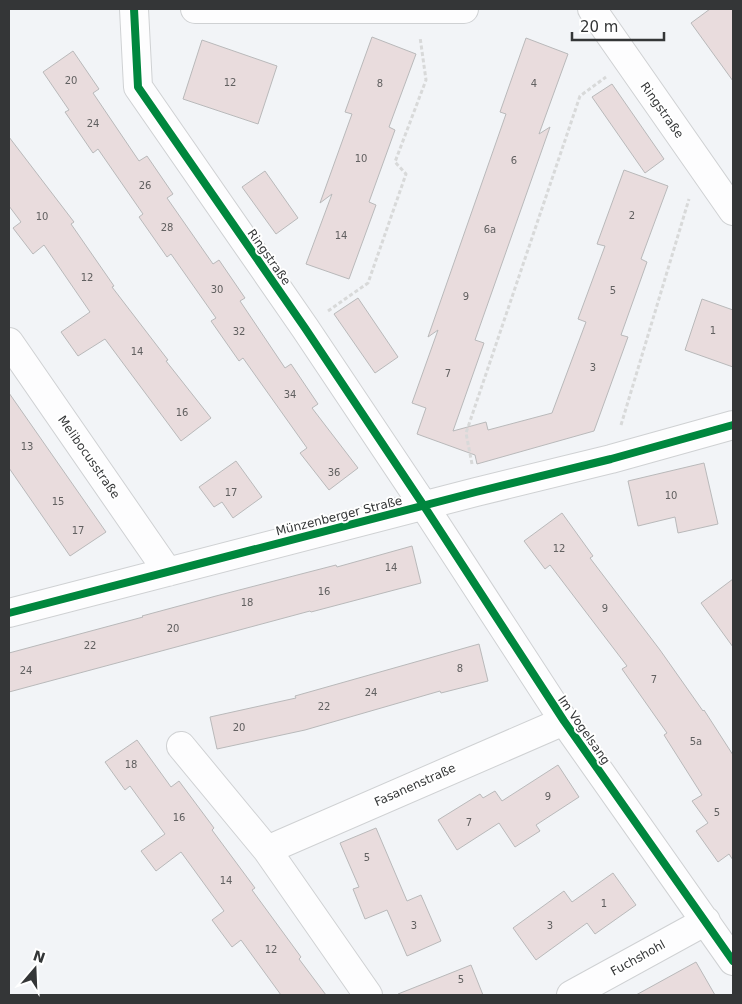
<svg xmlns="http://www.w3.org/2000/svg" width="742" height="1004" viewBox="0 0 742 1004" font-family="'DejaVu Sans',sans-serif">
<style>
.building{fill:#e9dcdd;stroke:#b9b9ba}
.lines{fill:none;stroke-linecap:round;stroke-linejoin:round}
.street-casing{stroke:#cfd1d3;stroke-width:30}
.path{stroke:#d8d9d9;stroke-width:3;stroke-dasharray:4 2.5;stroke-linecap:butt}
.street{stroke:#fdfdfe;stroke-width:28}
.cycleway-casing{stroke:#fff;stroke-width:11}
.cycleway{stroke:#00873e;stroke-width:8}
.labels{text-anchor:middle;stroke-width:4;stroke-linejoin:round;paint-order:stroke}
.number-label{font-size:10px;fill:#616060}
.street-label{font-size:12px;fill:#343637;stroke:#fff}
</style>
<rect width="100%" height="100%" fill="#f2f4f7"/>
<!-- building -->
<path class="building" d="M710,9H733V81L691,23Z
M372,37L416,54L389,127L395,130L369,202L376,205L349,279L306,264L332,194L320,203L352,114L345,112Z
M526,38L568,54L539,134L550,127L475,340L484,343L453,431L486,422L488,430L552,413L586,322L578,319L605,246L597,244L624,170L668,186L641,259L647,262L621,335L628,337L594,431L477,464L475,455L417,434L426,408L412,403L438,330L428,337L506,114L500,112Z
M202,40L277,66L258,124L183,99Z
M73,51L99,89L93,93L139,161L147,156L173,194L167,198L213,264L219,260L245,298L240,301L285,368L291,364L318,404L312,408L358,468L329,490L300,453L307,448L243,358L239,361L211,321L216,318L171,254L167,257L139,217L143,214L98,149L93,153L65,112L69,110L43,72Z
M612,84L664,159L645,173L592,97Z
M9,137L74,222L71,224L114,286L112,287L168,360L166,361L211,418L181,441L105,339L78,356L61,332L90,312L44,245L33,254L13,228L21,222L9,206Z
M265,171L298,218L276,234L242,187Z
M358,298L398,357L375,373L334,314Z
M702,299L733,310V367L685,350Z
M9,393L106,532L70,556L9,468Z
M236,461L262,497L233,518L222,502L214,507L199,487Z
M704,463L718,524L678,533L675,517L638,526L628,481Z
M562,513L593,556L590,558L660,650L703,711L704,710L733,755V860L729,854L718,862L696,831L708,823L692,801L702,795L664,735L667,733L622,669L627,666L550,565L545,569L524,541Z
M412,546L421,583L311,612L310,611L9,692V653L143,617L142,616L216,596L336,565L337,567Z
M733,579V647L701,603Z
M479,644L488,681L441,693L440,691L305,730L217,749L210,717L296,698L295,696Z
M137,740L171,787L179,781L214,828L212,830L255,888L252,890L301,957L299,959L326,995H281L241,940L232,947L212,920L224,911L181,852L156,871L141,851L165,834L130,786L125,790L105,762Z
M558,765L579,797L536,825L540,831L515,847L499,823L457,850L438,820L480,794L483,798L495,791L502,801Z
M376,828L407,901L421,895L441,941L407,956L387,910L365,919L353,889L359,887L340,843Z
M613,873L636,905L595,934L587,923L536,960L513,928L564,891L572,902Z
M696,962L715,995H636Z
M471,965L483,995H398V994Z"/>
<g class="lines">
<!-- street casing -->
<g class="street-casing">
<path id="street" d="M134,9L138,87L305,328L424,506L564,721L733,961
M195,9H464
M592,9L733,211
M9,342L168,572
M9,613L476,492L611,459L733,425
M181,746L267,850L368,995
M267,850L564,721
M571,995L706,921"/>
</g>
<!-- path -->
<path class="path" d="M328,311L368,283L406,174L395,162L426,80L420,37
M621,425L689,199
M472,464L466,433L580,96L606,77"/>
<!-- street -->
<use href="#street" class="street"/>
<!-- cycleway casing -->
<g class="cycleway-casing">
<path id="cycleway" d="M134,9L138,87L305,328L424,506L564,721L733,961
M9,613L476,492L611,459L733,425"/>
</g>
<!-- cycleway -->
<use href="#cycleway" class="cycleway"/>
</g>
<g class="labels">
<!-- number labels -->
<g class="number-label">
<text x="71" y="84">20</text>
<text x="230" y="86">12</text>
<text x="380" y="87">8</text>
<text x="534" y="87">4</text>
<text x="93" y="127">24</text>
<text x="361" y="162">10</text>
<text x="514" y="164">6</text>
<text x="145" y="189">26</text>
<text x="632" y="219">2</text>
<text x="42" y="220">10</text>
<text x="167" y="231">28</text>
<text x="490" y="233">6a</text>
<text x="341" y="239">14</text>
<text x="87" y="281">12</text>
<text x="217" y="293">30</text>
<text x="613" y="294">5</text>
<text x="466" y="300">9</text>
<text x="713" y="334">1</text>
<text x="239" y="335">32</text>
<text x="137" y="355">14</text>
<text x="593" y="371">3</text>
<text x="448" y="377">7</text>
<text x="290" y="398">34</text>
<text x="182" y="416">16</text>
<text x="27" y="450">13</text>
<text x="334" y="476">36</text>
<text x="231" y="496">17</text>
<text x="671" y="499">10</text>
<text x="58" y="505">15</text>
<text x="78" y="534">17</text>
<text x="559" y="552">12</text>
<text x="391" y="571">14</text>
<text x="324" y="595">16</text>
<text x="247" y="606">18</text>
<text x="605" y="612">9</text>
<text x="173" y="632">20</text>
<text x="90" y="649">22</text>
<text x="460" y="672">8</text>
<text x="26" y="674">24</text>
<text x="654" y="683">7</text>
<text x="371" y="696">24</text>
<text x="324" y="710">22</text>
<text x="239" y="731">20</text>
<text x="696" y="745">5a</text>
<text x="131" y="768">18</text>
<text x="548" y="800">9</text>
<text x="717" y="816">5</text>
<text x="179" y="821">16</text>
<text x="469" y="826">7</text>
<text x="367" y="861">5</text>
<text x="226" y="884">14</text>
<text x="604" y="907">1</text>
<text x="414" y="929">3</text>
<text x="550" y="929">3</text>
<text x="271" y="953">12</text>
<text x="461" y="983">5</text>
</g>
<!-- street labels -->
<g class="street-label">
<text transform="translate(662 110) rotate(55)" y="4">Ringstraße</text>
<text transform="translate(269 257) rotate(55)" y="4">Ringstraße</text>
<text transform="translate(89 457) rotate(55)" y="4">Melibocusstraße</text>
<text transform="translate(339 516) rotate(-14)" y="4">Münzenberger Straße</text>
<text transform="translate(584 730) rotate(55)" y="4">Im Vogelsang</text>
<text transform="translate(415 785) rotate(-24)" y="4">Fasanenstraße</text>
<text transform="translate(638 958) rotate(-29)" y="4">Fuchshohl</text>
</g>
</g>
<!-- border -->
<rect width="742" height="1004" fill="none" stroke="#343637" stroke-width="20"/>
<!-- north arrow -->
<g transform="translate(35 969) rotate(19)" stroke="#ffffff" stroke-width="4" paint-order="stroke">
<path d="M0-4L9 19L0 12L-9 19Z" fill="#343637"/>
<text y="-8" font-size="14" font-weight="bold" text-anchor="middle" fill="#343637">N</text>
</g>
<!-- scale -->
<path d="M572 32v8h92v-8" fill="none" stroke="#343637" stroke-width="2.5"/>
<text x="580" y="32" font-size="15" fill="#343637" stroke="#ffffff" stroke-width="4" paint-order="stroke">20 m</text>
</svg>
